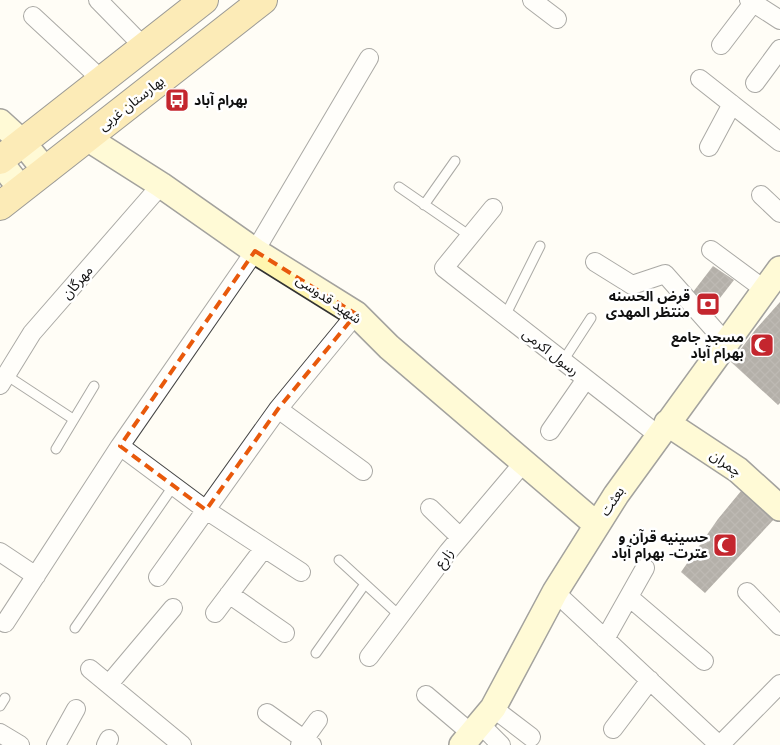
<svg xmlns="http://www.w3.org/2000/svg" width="780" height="745" viewBox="0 0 780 745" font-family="'PT Serif','Noto Sans Arabic',serif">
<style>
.building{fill:url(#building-cross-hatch)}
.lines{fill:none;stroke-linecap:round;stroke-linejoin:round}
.lane-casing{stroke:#444;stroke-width:11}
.street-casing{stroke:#444;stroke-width:20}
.secondary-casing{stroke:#333;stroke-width:28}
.primary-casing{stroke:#222;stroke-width:30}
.lane{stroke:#fff;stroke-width:9}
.street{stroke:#fff;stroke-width:18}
.secondary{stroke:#fff6b0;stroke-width:25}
.primary{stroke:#f9d66b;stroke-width:28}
.marked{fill:none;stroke:#e8590c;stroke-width:4;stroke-dasharray:10 6;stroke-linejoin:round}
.labels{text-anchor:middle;stroke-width:5;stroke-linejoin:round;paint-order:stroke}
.poi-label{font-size:14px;font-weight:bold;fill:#111;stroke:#fff;text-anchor:end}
.street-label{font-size:14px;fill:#111;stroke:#fff}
</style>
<defs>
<pattern id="building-cross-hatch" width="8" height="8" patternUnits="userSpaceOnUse" patternTransform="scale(1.25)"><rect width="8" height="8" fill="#5a524d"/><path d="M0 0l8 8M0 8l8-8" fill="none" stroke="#6d6662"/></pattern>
</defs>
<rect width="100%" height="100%" fill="#fffdf5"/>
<!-- building -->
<path class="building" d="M713,266L734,280L709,312L690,296Z
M780,302V403L778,405L731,362L756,329Z
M746,485L777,516L705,593L681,572L718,519Z"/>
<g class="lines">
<!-- lane casing -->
<g class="lane-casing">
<path id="lane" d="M399,187L470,236
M424,205L455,161
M505,316L540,246
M563,361L591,318
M6,375L73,419
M56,449L94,386
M339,560L400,616
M75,628L174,485
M316,653L365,584
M0,706L5,698"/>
</g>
<!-- street casing -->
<g class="street-casing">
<path id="street" d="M98,0L144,47
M532,0L557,19
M749,0L780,20
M33,16L102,80
M721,45L753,3
M700,79L780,142
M755,83L780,49
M709,147L732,104
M761,195L780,213
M493,208L444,268L658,435
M711,250L765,290
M595,262L632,285L665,274L727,344
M0,385L32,333L161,185
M278,409L363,471
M550,431L586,379
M120,446L206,510L301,572
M430,508L460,537
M0,552L36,576
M158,577L278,409L356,314
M555,592L719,745
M747,592L780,626
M229,594L285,633
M629,597L704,661
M215,613L264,548
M5,623L120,446L255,251L369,58
M605,639L645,568
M369,657L448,552L524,462
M90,669L182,745
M109,684L173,608
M426,695L472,734
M493,708L531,737
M267,713L312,745
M480,724L501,745
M613,729L650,680
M0,733L20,745
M56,745L76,709
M106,745L109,739
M300,745L318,720
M720,745L780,684"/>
</g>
<!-- secondary casing -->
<g class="secondary-casing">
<path id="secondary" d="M0,122L23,143L46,171
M87,138L161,185L255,251L356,314L389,347L597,525
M0,162L21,189
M667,423L738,470L780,508
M462,745L493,708L555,592L616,495L780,269"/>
</g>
<!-- primary casing -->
<g class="primary-casing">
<path id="primary" d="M0,160L204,0
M0,206L263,0"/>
</g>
<!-- lane -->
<use href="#lane" class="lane"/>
<!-- street -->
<use href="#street" class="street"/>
<!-- secondary -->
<use href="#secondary" class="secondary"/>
<!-- primary -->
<use href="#primary" class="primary"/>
</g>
<!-- marked area -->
<path d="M0 0H780V745H0ZM255,251L356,314L278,409L206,510L120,446Z" fill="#fffdf5" fill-opacity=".55" fill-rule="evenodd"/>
<path class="marked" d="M255,251L356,314L278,409L206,510L120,446Z"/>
<!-- icons -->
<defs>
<g id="bus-square" transform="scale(1.25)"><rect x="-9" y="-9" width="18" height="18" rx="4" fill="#c4262e" stroke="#fff"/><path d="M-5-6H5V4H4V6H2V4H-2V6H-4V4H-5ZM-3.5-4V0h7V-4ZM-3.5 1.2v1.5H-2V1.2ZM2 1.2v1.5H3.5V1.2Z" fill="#fff"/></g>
<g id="bank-square" transform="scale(1.25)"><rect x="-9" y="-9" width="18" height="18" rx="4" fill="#c4262e" stroke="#fff"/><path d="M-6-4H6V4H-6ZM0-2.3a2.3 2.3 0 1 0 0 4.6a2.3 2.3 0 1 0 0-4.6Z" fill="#fff"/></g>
<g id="mosque-square" transform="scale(1.25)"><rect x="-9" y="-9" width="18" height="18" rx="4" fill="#c4262e" stroke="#fff"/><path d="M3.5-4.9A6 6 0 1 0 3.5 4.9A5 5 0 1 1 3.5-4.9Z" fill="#fff"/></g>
</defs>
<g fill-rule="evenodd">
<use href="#bus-square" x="177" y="100"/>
<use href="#bank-square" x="708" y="304"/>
<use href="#mosque-square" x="762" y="345"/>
<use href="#mosque-square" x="725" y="545"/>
</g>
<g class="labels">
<!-- poi labels -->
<g class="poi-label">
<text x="194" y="105" text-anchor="start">بهرام آباد</text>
<text x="690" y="301">قرض الحسنه<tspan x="690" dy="16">منتظر المهدی</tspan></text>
<text x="744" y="342">مسجد جامع<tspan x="744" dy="16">بهرام آباد</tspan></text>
<text x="708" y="542">حسینیه قرآن و<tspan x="708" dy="16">عترت- بهرام آباد</tspan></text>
</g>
<!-- street labels -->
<g class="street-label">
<text transform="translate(131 103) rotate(-38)" y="5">بهارستان غربی</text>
<text transform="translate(77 282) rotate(-49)" y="5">مهرگان</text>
<text transform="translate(329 299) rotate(34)" y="5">شهید قدوسی</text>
<text transform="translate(551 352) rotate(38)" y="5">رسول اکرمی</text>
<text transform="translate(726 463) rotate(35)" y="5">چمران</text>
<text transform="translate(612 501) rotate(-57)" y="5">بعثت</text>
<text transform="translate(444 558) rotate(-52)" y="5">زارع</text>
</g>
</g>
</svg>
